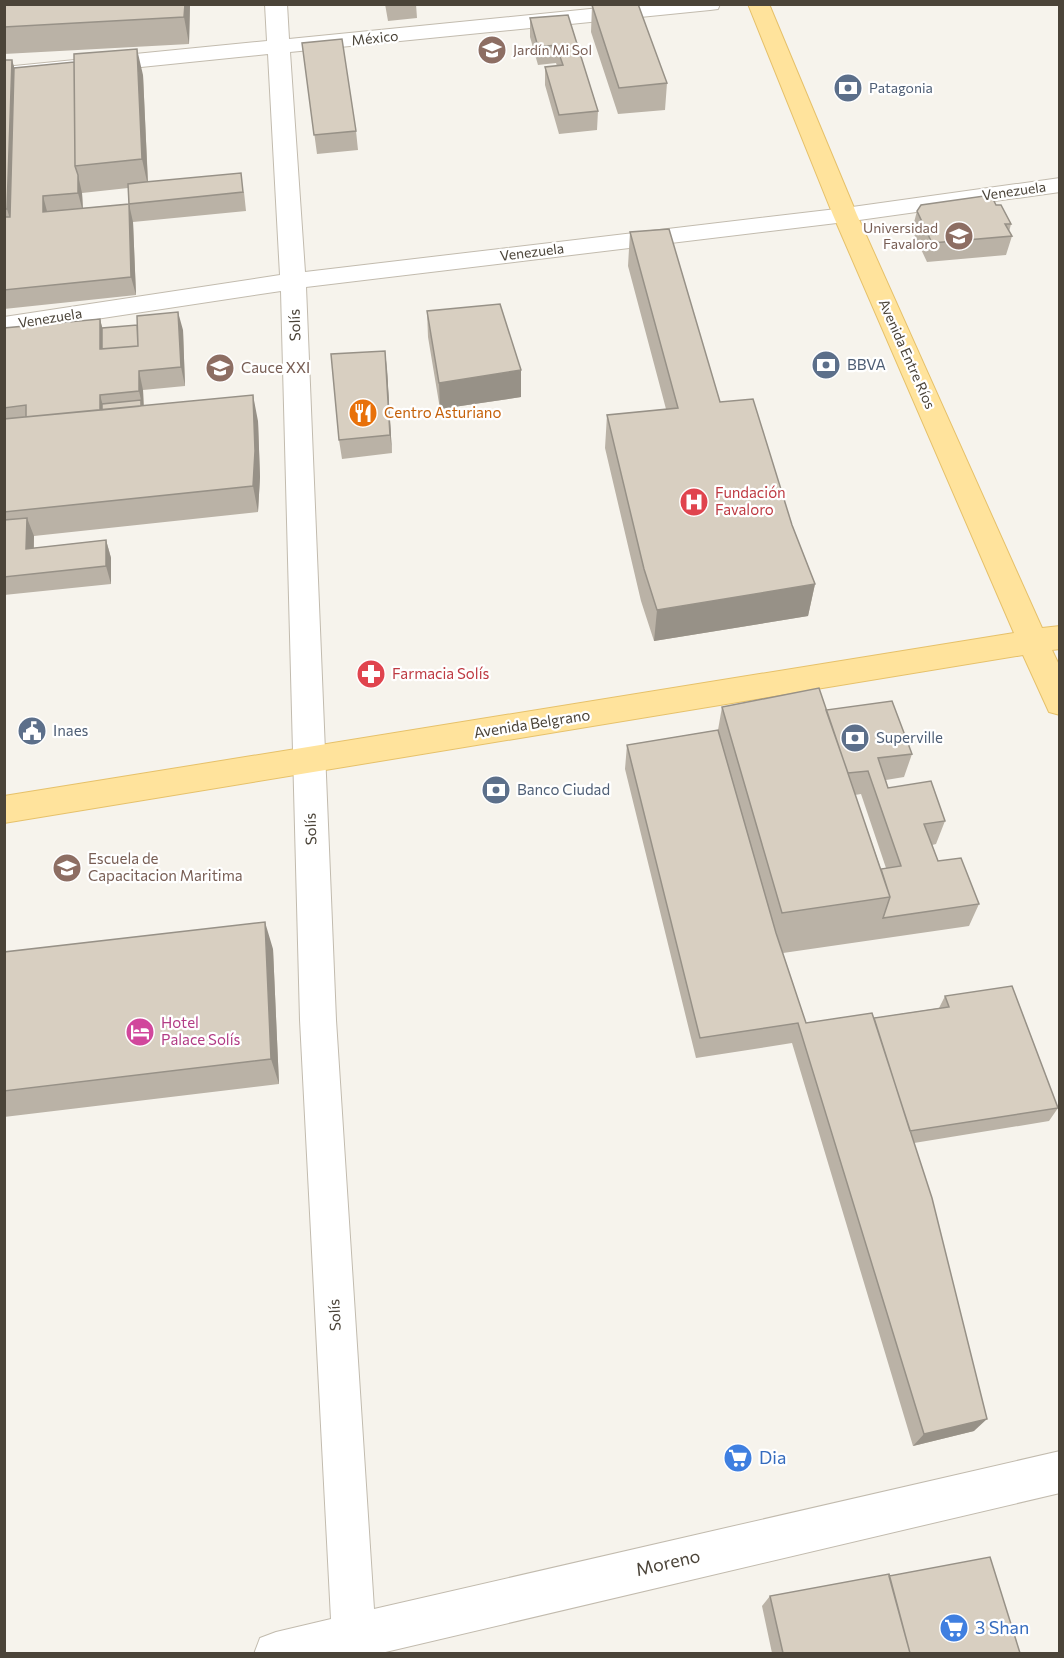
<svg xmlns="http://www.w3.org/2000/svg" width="1064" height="1658" viewBox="0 0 1064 1658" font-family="Commissioner,sans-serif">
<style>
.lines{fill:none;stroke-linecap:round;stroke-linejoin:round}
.minor-casing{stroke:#c2bbae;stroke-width:2}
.major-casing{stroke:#e6c16a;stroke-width:2}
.minor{fill:#fff;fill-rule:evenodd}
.major{fill:#ffe39c;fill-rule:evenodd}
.wall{fill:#bab2a6;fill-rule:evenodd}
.shaded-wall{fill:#979187}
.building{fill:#d8cfc1;stroke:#979187;stroke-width:1.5}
.labels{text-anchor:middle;stroke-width:4.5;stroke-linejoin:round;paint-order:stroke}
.far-street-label{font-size:14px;fill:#4b4439;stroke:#fff}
.far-education-label{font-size:14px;fill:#785e54;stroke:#fff;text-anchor:start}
.far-service-label{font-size:14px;fill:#4e5e75;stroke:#fff;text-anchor:start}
.street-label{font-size:15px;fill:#4b4439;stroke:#fff}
.service-label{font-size:15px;fill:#4e5e75;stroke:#fff;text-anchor:start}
.education-label{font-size:15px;fill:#785e54;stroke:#fff;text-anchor:start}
.food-label{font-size:15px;fill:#c56008;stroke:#fff;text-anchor:start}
.health-label{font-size:15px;fill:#be3a42;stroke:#fff;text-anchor:start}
.hotel-label{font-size:15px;fill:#b23c85;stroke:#fff;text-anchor:start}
.near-shop-label{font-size:18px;fill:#366cbe;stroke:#fff;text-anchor:start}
.near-street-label{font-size:18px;fill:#4b4439;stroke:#fff}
</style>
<rect width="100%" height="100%" fill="#f6f3ec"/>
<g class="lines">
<!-- minor casing -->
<g class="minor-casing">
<path id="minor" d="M265,4H287L289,39L640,4H720L718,9L710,10L290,52L305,272L845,208L1060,178V192L845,222L306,287L336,1020L374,1609L1060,1451V1493L377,1654H254L260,1638L276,1632L331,1619L300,1020L281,291L4,333V317L280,275L268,54L4,81V67L267,41Z"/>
</g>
<!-- major casing -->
<g class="major-casing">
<path id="major" d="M748,4H769L857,215L1042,628L1060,626V649L1052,650L1060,667V715L1049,712L1023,655L4,823V796L1014,633L833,215Z"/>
</g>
<!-- minor -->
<use href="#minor" class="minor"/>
<!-- major -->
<use href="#major" class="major"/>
</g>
<!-- wall -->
<path class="wall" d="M4,4H190L189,44L4,54Z
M385,4H416L417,18L388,21Z
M592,5L667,83L665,110L618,114L591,32Z
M568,15L598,111L597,130L559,134L545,85V67L557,66L556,63L538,65L530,37V18Z
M302,43L356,131L358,150L317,154Z
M4,60H12L14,68L143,75L148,182L244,192L246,211L133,222L136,295L4,309ZM128,188L129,204L83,208L82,193Z
M996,205L1011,224L1009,232L1012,236L1006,255L927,262L912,230L917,211Z
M630,232L720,402L792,525L815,584L808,616L654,641L641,601L605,448L607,415L666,409L628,266Z
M427,311L521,397L440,409L428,337Z
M100,319L102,328L183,330L185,386L143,390L144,405L258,421L260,477L258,512L34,536V548L106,540L111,558V584L4,595V328Z
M387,369L392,453L342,459L339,440Z
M722,707L826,710L912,754L904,777L886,780L888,788L945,821L936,844L932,845L938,861L979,904L969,926L783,953L806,1023L874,1018L939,1008L945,996L1058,1108L1049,1121L914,1143L974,1431L913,1446L792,1043L696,1058L625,769L627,745L718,730ZM861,794L886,868L881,869L855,795Z
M273,949L279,1084L4,1117V952Z
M889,1576L1020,1653H772L762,1606L770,1596Z"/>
<!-- shaded-wall -->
<path class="shaded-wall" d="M185,4H190L189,44L184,17Z
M137,49L143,75L148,186L142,159Z
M12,60L20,86L15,236L7,209Z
M78,175L82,193L83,212L78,193Z
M43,196L48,215L43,212Z
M129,204L133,222L136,295L131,277Z
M178,312L183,330L185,386L181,367Z
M100,319L105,338V358L100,349Z
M385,351L387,369L392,453L390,435Z
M521,370V397L440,409L439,383Z
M139,371L143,390L144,432L141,400L139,391Z
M100,395L105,413L100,418Z
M253,395L258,421L260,477L258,512L253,486Z
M27,518L34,536L33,567L26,549Z
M106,540L111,558V584L106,566Z
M815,584L808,616L654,641L657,610Z
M265,922L273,949L279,1084L271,1059Z
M987,1419L974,1431L913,1446L924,1434Z"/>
<!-- building -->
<path class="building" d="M4,4H185L184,17L4,27Z
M599,4H638L667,83L619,88L592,5Z
M568,15L598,111L559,115L545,67L563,65L556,45L538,47L530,18Z
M342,39L356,131L314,135L302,43Z
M137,49L142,159L75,166L74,54Z
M4,60H12L7,209H4Z
M74,62L75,166L78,175V193L43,196V212L129,204L128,184L145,182L241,173L243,192L129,204L131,277L4,290V217H10L14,68Z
M991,195L996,205H1001L1011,224H1005L1012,236L932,243L917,211L921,205Z
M669,229L720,402L753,399L792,525L815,584L657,610L644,569L607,415L678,408L630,232Z
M500,304L521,370L439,383L427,311Z
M178,312L181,367L139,371V391L100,395V410L26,417V405L4,408V328L100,319V349L138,346L137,316Z
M137,325L138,346L102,349V328Z
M385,351L390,435L339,440L331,354Z
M253,395L255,451L253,486L4,512V419Z
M141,400V406L102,410V404Z
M27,518L26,549L106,540V566L4,577V520Z
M819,688L890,897L782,913L722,707Z
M892,701L912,754L878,758L888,788L931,781L945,821L924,824L938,861L961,858L979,904L883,918L890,897L881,869L901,866L868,771L848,773L826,710Z
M718,730L776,933L806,1023L872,1013L932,1198L987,1419L924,1434L798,1023L700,1038L627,745Z
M265,922L271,1059L4,1091V952Z
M1012,986L1058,1108L910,1131L874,1018L949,1007L945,996Z
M990,1557L1020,1653H910L889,1576Z
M889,1574L910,1653H783L770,1596Z"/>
<!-- icons -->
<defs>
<g id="school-disc" transform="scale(1.5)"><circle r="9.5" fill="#8d6e63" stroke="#fff"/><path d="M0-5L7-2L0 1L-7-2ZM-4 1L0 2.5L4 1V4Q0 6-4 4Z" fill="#fff"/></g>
<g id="bank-disc" transform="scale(1.5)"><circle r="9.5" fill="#5c6f8a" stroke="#fff"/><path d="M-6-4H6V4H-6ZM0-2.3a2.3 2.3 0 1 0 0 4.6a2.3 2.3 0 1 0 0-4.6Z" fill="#fff"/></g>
<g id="university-disc" transform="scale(1.5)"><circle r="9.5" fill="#8d6e63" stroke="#fff"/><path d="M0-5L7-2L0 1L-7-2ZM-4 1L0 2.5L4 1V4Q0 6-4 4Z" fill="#fff"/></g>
<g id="restaurant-disc" transform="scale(1.5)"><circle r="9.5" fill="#e8710a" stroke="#fff"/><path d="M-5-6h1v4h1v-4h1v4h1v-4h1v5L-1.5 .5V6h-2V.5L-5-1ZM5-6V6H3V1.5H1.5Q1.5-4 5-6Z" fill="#fff"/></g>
<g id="hospital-disc" transform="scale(1.5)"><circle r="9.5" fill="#e0444e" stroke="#fff"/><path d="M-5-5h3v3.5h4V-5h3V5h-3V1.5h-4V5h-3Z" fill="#fff"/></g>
<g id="pharmacy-disc" transform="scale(1.5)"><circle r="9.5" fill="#e0444e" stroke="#fff"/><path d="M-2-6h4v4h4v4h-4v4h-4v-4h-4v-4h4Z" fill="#fff"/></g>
<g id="civic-disc" transform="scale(1.5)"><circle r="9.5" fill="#5c6f8a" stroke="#fff"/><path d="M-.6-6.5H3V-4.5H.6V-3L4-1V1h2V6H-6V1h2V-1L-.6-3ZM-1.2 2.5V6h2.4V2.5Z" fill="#fff"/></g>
<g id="hotel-disc" transform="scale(1.5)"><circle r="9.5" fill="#d1479c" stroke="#fff"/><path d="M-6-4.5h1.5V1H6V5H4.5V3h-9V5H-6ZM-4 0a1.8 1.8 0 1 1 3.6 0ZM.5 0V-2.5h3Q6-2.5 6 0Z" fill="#fff"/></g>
<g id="supermarket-disc" transform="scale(1.5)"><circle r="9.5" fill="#3f7fe0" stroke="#fff"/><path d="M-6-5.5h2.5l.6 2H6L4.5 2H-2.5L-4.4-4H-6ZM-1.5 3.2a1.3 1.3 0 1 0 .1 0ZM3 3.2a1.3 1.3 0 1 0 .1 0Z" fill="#fff"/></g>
</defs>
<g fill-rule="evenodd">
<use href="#school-disc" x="492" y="50"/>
<use href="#bank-disc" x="848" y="88"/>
<use href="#university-disc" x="959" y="236"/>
<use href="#bank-disc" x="826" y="365"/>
<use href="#school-disc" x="220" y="368"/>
<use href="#restaurant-disc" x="363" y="413"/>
<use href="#hospital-disc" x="694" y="502"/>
<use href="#pharmacy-disc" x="371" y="674"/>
<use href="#civic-disc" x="32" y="731"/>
<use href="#bank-disc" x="855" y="738"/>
<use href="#bank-disc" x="496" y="790"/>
<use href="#university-disc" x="67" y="868"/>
<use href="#hotel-disc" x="140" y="1032"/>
<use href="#supermarket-disc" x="738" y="1458"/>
<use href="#supermarket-disc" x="954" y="1628"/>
</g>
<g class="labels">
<!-- far-street labels -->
<g class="far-street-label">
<text transform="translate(375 38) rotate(-6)" y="5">México</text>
<text transform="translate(1014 191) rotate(-8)" y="5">Venezuela</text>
<text transform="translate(532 252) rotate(-7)" y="5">Venezuela</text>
<text transform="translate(50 318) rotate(-9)" y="5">Venezuela</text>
<text transform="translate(907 354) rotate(66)" y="5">Avenida Entre Ríos</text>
</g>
<!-- far-education labels -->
<g class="far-education-label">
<text x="513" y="55">Jardín Mi Sol</text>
<text x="938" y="233" text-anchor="end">Universidad<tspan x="938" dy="16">Favaloro</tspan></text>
</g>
<!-- far-service labels -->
<g class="far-service-label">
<text x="869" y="93">Patagonia</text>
</g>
<!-- street labels -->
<g class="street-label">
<text transform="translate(295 325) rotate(-92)" y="5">Solís</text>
<text transform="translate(532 724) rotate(-9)" y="5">Avenida Belgrano</text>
<text transform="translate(311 829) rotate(-92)" y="5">Solís</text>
<text transform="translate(335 1315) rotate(-93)" y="5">Solís</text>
</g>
<!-- service labels -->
<g class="service-label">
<text x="847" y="370">BBVA</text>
<text x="53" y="736">Inaes</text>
<text x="876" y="743">Superville</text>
<text x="517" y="795">Banco Ciudad</text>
</g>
<!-- education labels -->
<g class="education-label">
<text x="241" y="373">Cauce XXI</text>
<text x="88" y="864">Escuela de<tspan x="88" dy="17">Capacitacion Maritima</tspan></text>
</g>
<!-- food labels -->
<g class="food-label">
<text x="384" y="418">Centro Asturiano</text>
</g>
<!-- health labels -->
<g class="health-label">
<text x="715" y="498">Fundación<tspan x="715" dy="17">Favaloro</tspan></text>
<text x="392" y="679">Farmacia Solís</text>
</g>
<!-- hotel labels -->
<g class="hotel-label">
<text x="161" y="1028">Hotel<tspan x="161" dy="17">Palace Solís</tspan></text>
</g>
<!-- near-shop labels -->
<g class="near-shop-label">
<text x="759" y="1464">Dia</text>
<text x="975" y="1634">3 Shan</text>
</g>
<!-- near-street labels -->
<g class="near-street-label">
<text transform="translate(668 1563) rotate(-13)" y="6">Moreno</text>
</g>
</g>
<!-- border -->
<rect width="1064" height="1658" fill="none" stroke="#4b4439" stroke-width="12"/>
</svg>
